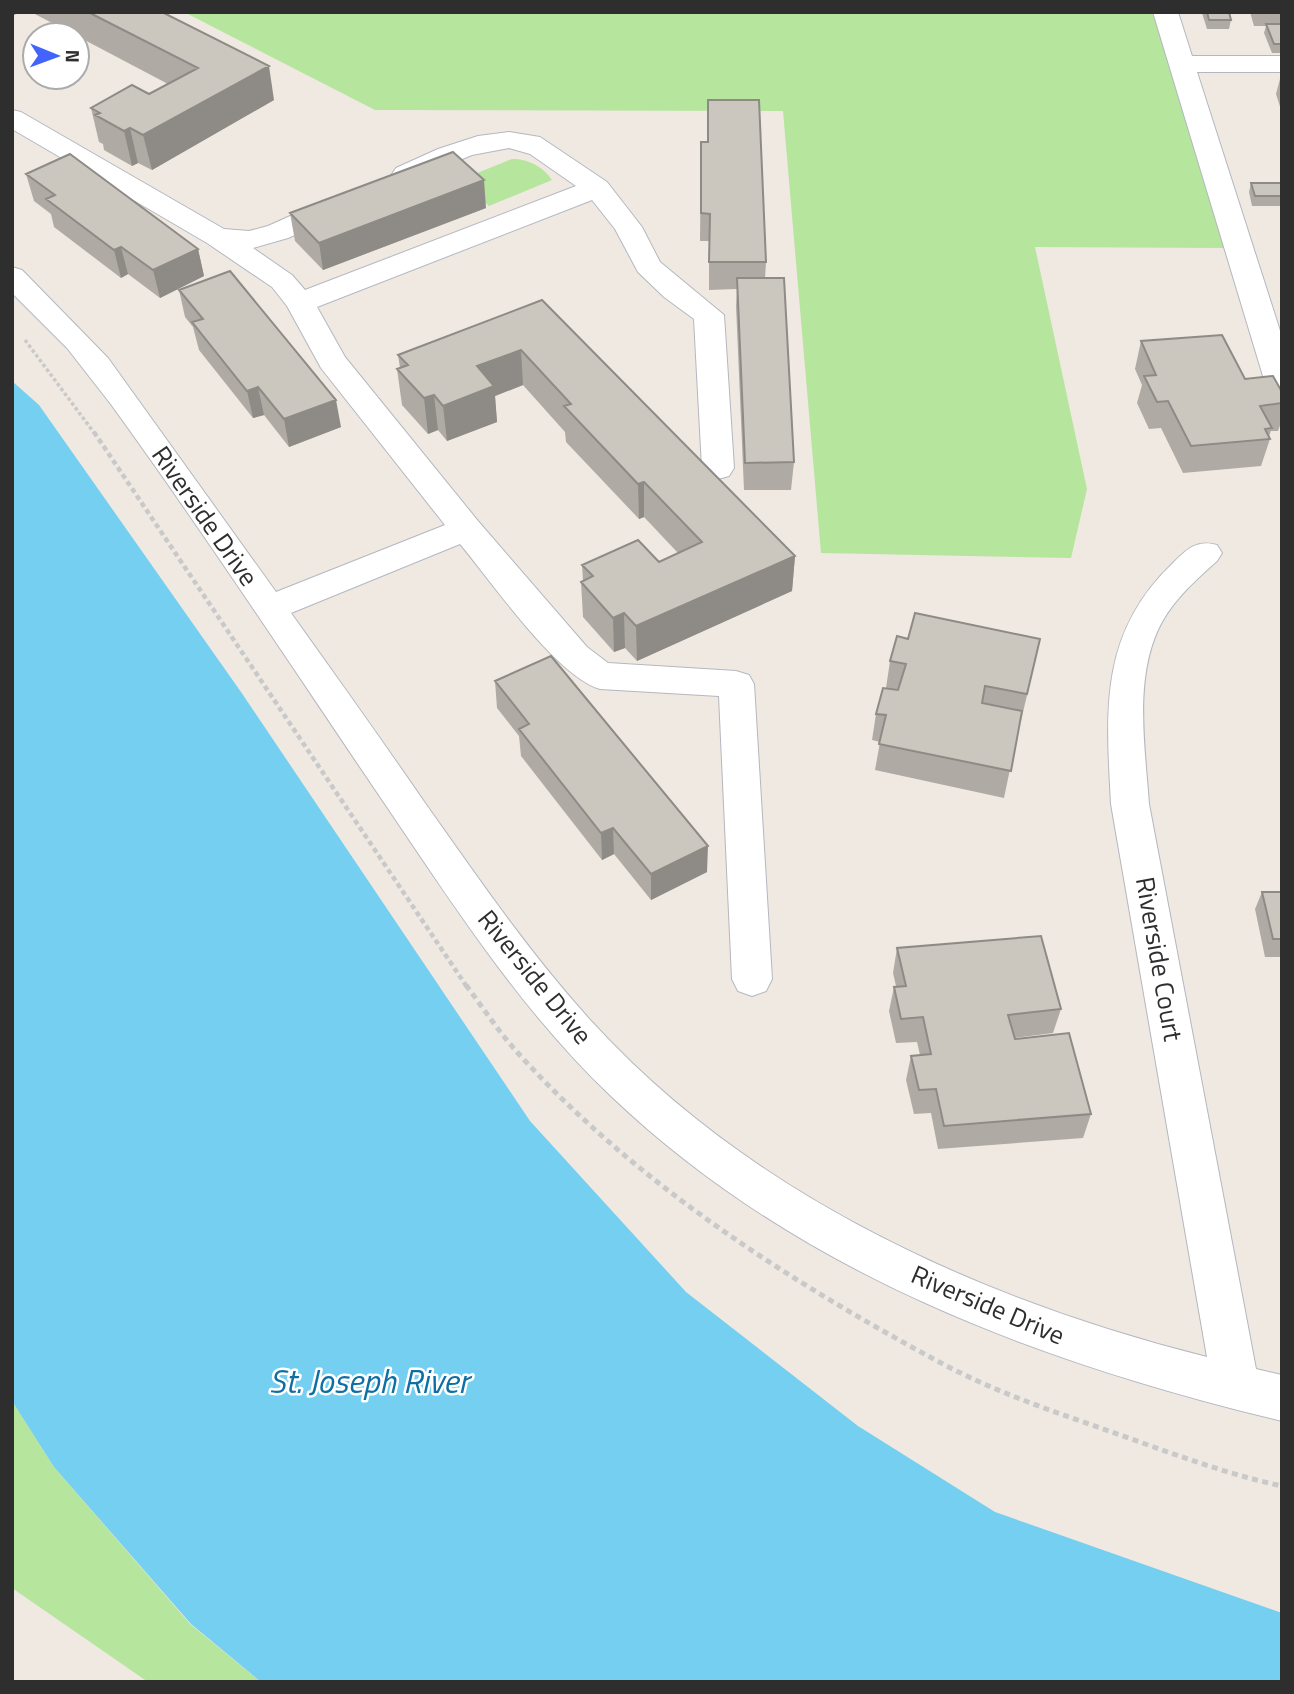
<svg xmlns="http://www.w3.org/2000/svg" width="1294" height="1694" viewBox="0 0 1294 1694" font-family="'Titillium Web',sans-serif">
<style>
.green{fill:#b6e59e}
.water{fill:#75cff0}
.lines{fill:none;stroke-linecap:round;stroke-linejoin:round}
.minor-casing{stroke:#b4b7c1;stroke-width:2}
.path-far2{stroke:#c9c9c9;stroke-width:3.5;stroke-dasharray:3.5 2.5;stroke-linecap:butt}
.path-far1{stroke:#c9c9c9;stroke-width:4.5;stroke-dasharray:5 3.5;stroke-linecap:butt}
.path{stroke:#c9c9c9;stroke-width:5;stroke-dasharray:6 4.5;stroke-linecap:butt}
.minor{fill:#fff;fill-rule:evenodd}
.wall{fill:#afaba4}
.shaded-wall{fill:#8e8b86}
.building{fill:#cbc7bf;stroke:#8e8b86;stroke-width:2}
.labels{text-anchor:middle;stroke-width:5;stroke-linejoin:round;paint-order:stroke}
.street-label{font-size:26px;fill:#2e2e2e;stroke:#fff}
.near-water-label{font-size:33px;font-style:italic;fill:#0d6fa3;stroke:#fff}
</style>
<rect width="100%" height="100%" fill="#efe9e1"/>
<!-- green -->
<path class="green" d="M184,12H1159L1229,248L1035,247L1087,489L1071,558L821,553L783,111L375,110Z
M512,159C527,158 545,168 552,180L489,206L460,180Z
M12,1401L54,1467L190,1624L261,1682H148L12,1588Z"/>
<!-- water -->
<path class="water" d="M12,381L39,405L241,692L530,1121L686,1292L858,1426L995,1512L1282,1613V1682H261L191,1624L54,1467L12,1401Z"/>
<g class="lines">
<!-- minor casing -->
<g class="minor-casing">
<path id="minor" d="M1153,12H1178L1192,56H1282V72H1197L1282,337V396L1271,393L1266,386Z
M12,110L21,112L224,229L249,231L268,226L328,199L338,197L348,199L352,205L348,211L288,238L253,248L292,275L305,290L576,186L530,154L509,148L472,155L406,182L396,180L392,174L396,168L438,149L478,136L509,132L540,137L607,182L642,227L660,262L724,315L734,468L729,476L718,479L707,476L702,468L694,319L664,297L638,272L615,229L592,200L317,307L345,357L478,521L587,647L608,663L736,671L749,675L754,684L772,979L766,991L752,996L738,991L732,979L719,696L600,689C556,676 492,582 460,544L291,613C336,676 381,739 425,803C478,878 530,954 592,1022C752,1197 981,1300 1207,1357L1111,804C1106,711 1099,634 1172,564C1186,550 1196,539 1217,545L1222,553L1217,561C1197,579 1175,598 1162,622C1133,675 1145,746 1149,804L1256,1369L1282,1375V1421C1038,1362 797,1273 612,1097C522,1012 454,906 385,804C294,670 205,534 110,403L67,348L12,293V267L22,270L108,358L276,592L445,525L321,368L287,306L272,287L207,243L12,129Z"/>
</g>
<!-- path-far2 -->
<path class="path-far2" d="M25,340L95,434"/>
<!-- path-far1 -->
<path class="path-far1" d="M94,432L467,987"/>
<!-- path -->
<path class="path" d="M466,985C483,1008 499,1032 517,1052C635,1183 790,1282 943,1364C999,1394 1061,1414 1120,1435C1174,1454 1226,1474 1282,1486"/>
<!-- minor -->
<use href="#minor" class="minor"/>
</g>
<!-- wall -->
<path class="wall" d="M31,12H162L274,100L152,170L138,163L132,166L104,150L103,144L99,142L91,108L149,94L168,84L77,36V35H75Z
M1229,12L1231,20L1229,29H1207L1202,13Z
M1250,12H1282V53H1272L1264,33L1266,26H1254Z
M1281,75H1282V113L1276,94Z
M708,100L766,262L765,278L794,462L791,490H744L736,306L737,289L709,290V241H700L701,142H707Z
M26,174L198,249L204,276L160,298L128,274L121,278L54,227L51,214L34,201Z
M1251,183H1282V206H1252L1249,192Z
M486,208L323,270L295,241L290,213Z
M179,290L341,427L289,447L264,415L253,418L199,350L193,327L185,317Z
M542,300L795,556L792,591L637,661L625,648L614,652L583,617L581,582L583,581L582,565L659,562L678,553L644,517L639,519L566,442L565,432L523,385L495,396L497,422L447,441L438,430L428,434L402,405L397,369L400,368L398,355Z
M1141,341L1282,392V420L1278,431H1271L1269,436L1270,439L1261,466L1183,473L1161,428L1149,429L1137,403L1142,385L1135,369Z
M908,639H1040L1021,721H1020L1004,798L875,770L880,742L872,740L876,714L898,690L886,688L890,661Z
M495,681L707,872L651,900L614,854L602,860L521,756L519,736L497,708Z
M1262,892H1282V957H1265L1255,909Z
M897,948L1061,1009L1053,1033L1015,1038L1091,1114L1083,1138L938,1149L931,1113L914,1114L906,1080L911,1056L920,1055L917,1042L896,1043L889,1011L894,987L896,986L893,973Z"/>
<!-- shaded-wall -->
<path class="shaded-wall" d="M12,12H20L12,16Z
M269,66L274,100L152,170L143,135Z
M130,128L138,163L132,166L124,131Z
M484,180L486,208L323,270L319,243Z
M121,247L128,274L121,278L114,250Z
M198,249L204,276L160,298L153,270Z
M521,350L523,385L495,396L497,422L447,441L443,406L477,366Z
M258,387L264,415L253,418L247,391Z
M434,395L438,430L428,434L424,398Z
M336,400L341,427L289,447L284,419Z
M644,482V517L639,519L638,484Z
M795,556L792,591L637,661L636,626Z
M624,613L625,648L614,652L613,618Z
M613,828L614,854L602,860L601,833Z
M708,846L707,872L651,900V874Z"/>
<!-- building -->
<path class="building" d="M88,12H162L269,66L143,135L130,128L124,131L95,115L100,113L91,108L132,85L149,94L198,68Z
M1207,12H1229L1231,20H1209Z
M1266,24H1282V44H1274Z
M708,100H759L766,262H709L710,214L701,213V142H708Z
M453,152L484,180L319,243L290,213Z
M70,154L198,249L153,270L121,247L114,250L46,199L55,195L26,174Z
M1251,183H1282V196H1255Z
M230,271L336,400L284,419L258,387L247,391L192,322L203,319L179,290Z
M737,278H784L794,462L745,463Z
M542,300L795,556L636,626L624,613L613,618L581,582L593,576L582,565L638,540L659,562L702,542L644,482L638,484L564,406L571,404L521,350L477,366L494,386L443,406L434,395L424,398L397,369L408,365L398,355Z
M1222,335L1245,379L1273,376L1282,392V403L1260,406L1272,428L1265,429L1270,439L1191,446L1168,401L1157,402L1144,376L1156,375L1141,341Z
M915,613L1040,639L1027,694L985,686L982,703L1022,711L1011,771L879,744L886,715L876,714L883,688L898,690L906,664L890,661L897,636L908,639Z
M551,656L708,846L651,874L613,828L601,833L519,729L529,724L495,681Z
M1262,892H1282V939H1273Z
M1041,936L1061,1009L1008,1015L1015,1039L1069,1033L1091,1114L944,1126L936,1089L919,1090L911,1056L931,1054L923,1017L901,1019L894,987L906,986L897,948Z"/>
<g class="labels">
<!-- street labels -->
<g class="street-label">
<text transform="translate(205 516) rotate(55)" y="9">Riverside Drive</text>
<text transform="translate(1159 959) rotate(80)" y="9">Riverside Court</text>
<text transform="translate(535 977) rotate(51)" y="9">Riverside Drive</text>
<text transform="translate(988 1305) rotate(23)" y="9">Riverside Drive</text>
</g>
<!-- near-water labels -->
<g class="near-water-label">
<text x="369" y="1393">St. Joseph River</text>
</g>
</g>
<!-- border -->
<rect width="1294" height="1694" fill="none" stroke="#2e2e2e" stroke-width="28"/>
<!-- north arrow -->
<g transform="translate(56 56) rotate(91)"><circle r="33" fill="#ffffff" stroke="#ababab" stroke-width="2"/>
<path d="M0-5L12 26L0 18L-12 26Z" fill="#4264fb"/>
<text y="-10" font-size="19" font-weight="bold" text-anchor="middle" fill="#2e2e2e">N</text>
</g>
</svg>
